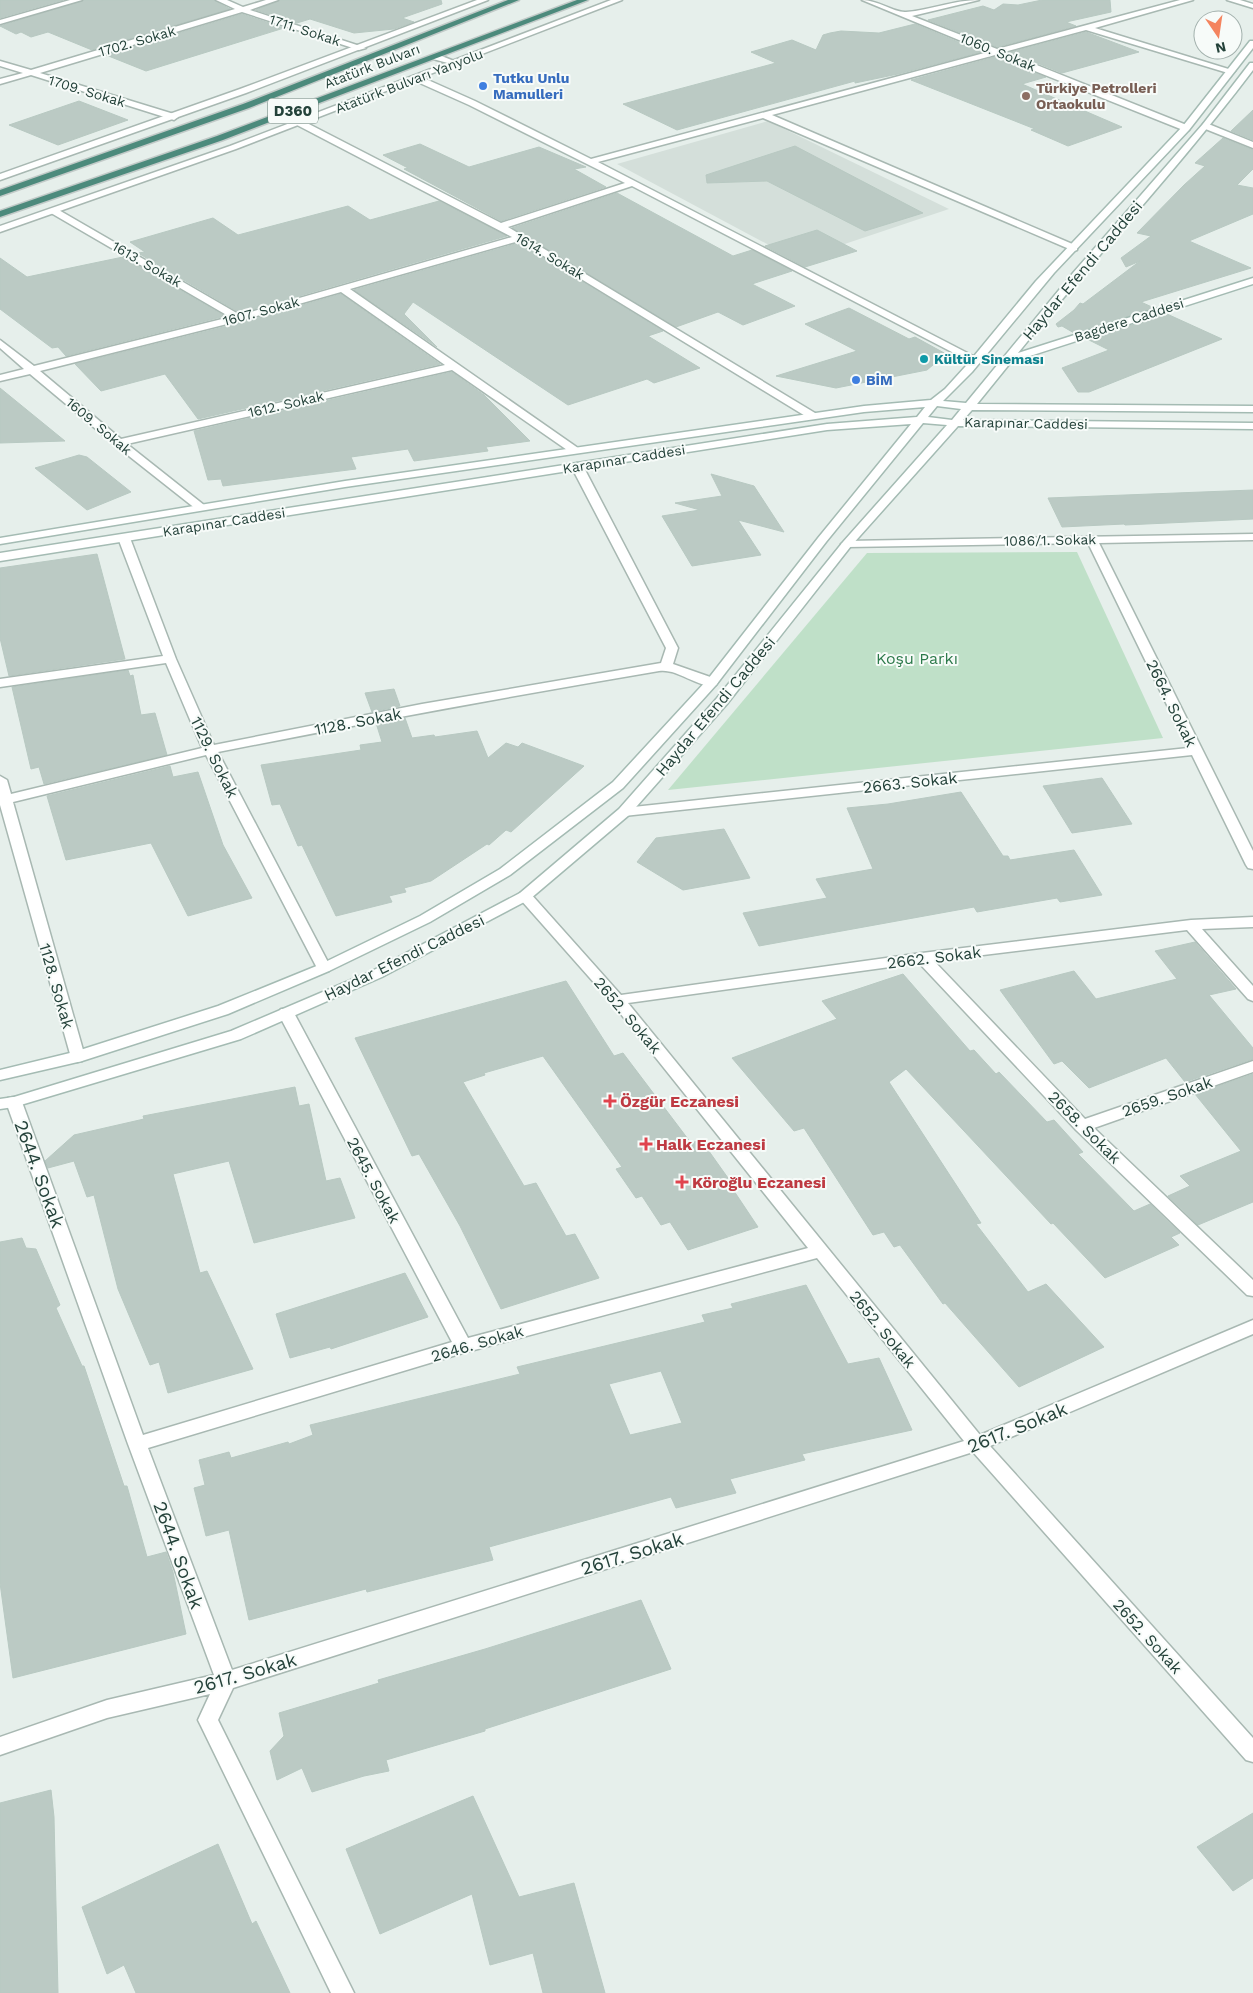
<svg xmlns="http://www.w3.org/2000/svg" width="1253" height="1993" viewBox="0 0 1253 1993" font-family="'Work Sans',sans-serif">
<style>
.built{fill:#d4dfda}
.green{fill:#bfe0c8}
.building{fill:#bbcac4;stroke:#b8c9c2;fill-rule:evenodd}
.lines{fill:none;stroke-linecap:round;stroke-linejoin:round}
.minor-casing{stroke:#a8b8b2;stroke-width:3}
.tertiary-casing{stroke:#a8b8b2;stroke-width:3}
.secondary-casing{stroke:#a4bbb3;stroke-width:3}
.trunk-casing{stroke:#c2cac8;stroke-width:3}
.minor{fill:#fff;fill-rule:evenodd}
.tertiary{fill:#fff;fill-rule:evenodd}
.secondary{fill:#fff;fill-rule:evenodd}
.trunk{fill:#4c8a7c;fill-rule:evenodd}
.shop-dot{fill:#3f7fe0;stroke:#f7fbf9;stroke-width:2}
.education-dot{fill:#8d6e63;stroke:#f7fbf9;stroke-width:2}
.culture-dot{fill:#0f9aa8;stroke:#f7fbf9;stroke-width:2}
.health-dot{fill:#e0444e;stroke:#f7fbf9;stroke-width:2}
.labels{text-anchor:middle;stroke-width:4;stroke-linejoin:round;paint-order:stroke}
.far-street-label{font-size:14px;fill:#24423a;stroke:#f7fbf9}
.far-shop-label{font-size:14px;font-weight:bold;fill:#366cbe;stroke:#f7fbf9;text-anchor:start}
.far-education-label{font-size:14px;font-weight:bold;fill:#785e54;stroke:#f7fbf9;text-anchor:start}
.far-culture-label{font-size:14px;font-weight:bold;fill:#0d838f;stroke:#f7fbf9;text-anchor:start}
.shield{fill:#f7fbf9;stroke:#637a73;stroke-width:1}
.shield-label{font-size:15px;font-weight:bold;fill:#24423a}
.street-label{font-size:16px;fill:#24423a;stroke:#f7fbf9}
.park-label{font-size:16px;fill:#2d7a4b;stroke:#f7fbf9}
.health-label{font-size:16px;font-weight:bold;fill:#be3a42;stroke:#f7fbf9;text-anchor:start}
.near-street-label{font-size:19px;fill:#24423a;stroke:#f7fbf9}
</style>
<rect width="100%" height="100%" fill="#e6efeb"/>
<!-- built -->
<path class="built" d="M768,121L949,209L797,260L617,164Z"/>
<!-- green -->
<path class="green" d="M1077,552L1163,738L668,790L867,553Z"/>
<!-- building -->
<path class="building" d="M0,0H63L0,18Z
M84,0H214L230,9L92,50L48,32L31,37L21,32L16,34L0,26Z
M280,0H441L442,4L402,18L414,22L394,29L354,33L310,19L297,23L256,10Z
M1042,0H1110L1111,12L1066,22L1076,26L997,47L928,20L983,6L994,10L1003,4L1018,5Z
M242,14L284,28L146,71L106,55Z
M915,24L982,52L898,74L855,83V81L677,130L623,104L776,63L751,52L792,40L816,50L823,35L830,33L841,31L879,33Z
M1086,32L1139,52L1062,73L1010,52Z
M995,57L1046,77L1022,84L1122,127L1068,146L1031,130L1035,129L911,80Z
M79,101L128,120L58,145L9,125Z
M1253,110V140L1231,131Z
M1223,138L1253,150V169L1237,185L1253,188V214L1189,241L1251,268L1141,302L1154,308L1074,333L1062,326L1058,327L1056,324L1074,310L1080,303L1083,304L1140,261L1126,267L1121,258L1151,236L1137,233L1184,185L1205,166L1195,163Z
M420,144L469,167L539,147L586,167L574,169L606,187L501,221L404,169L408,168L383,155Z
M795,146L923,213L865,231L767,181L707,183L706,175Z
M617,193L733,256L752,250L792,271L752,284L795,306L743,325L718,312L676,327L512,228Z
M439,201L507,236L240,313L138,253L145,252L130,242L213,218L238,235L348,206L370,220Z
M817,230L857,251L805,267L765,246Z
M519,243L663,331L648,336L700,368L654,383L647,379L568,405L413,302L404,314L437,347L354,290Z
M123,257L225,316L66,356L58,347L52,348L0,309V258L27,277Z
M341,294L440,364L198,419L165,374L101,391L75,364L244,322Z
M849,308L909,339L915,337L946,354L927,370L836,388L776,376L857,351L805,324Z
M1167,314L1222,339L1089,392H1078L1062,368L1109,350L1087,339Z
M452,372L484,395L530,441L486,447L488,451L414,461L408,449L351,457L356,469L223,486L221,479L208,480L194,431Z
M0,388L65,441L0,443Z
M79,455L87,457L131,492L87,510L35,468Z
M711,474L754,486L784,532L738,520L761,555L692,566L662,516L700,510L675,503L722,496Z
M1253,490V519L1125,525L1124,524L1062,527L1048,498Z
M97,554L125,659L9,676L0,638V568Z
M128,670L130,676L133,675L141,715L155,713L167,755L44,784L39,767L31,769L12,687Z
M394,689L400,706L372,712L365,693Z
M405,718L412,738L434,735L435,737L477,731L488,758L506,743L518,747L522,743L584,766L511,832L506,830L489,845L487,844L431,881L404,888L406,892L389,896L392,902L336,916L302,845L298,846L280,804L272,805L261,765L361,750L360,745L382,742L376,723Z
M170,766L173,777L198,772L223,845L252,898L188,916L151,843L66,860L47,796Z
M1102,778L1132,824L1072,833L1043,786Z
M961,792L1003,856H1008L1010,860L1074,850L1102,895L1060,902L1057,898L977,912L974,907L759,946L743,913L827,898L816,879L873,869L847,808L888,804Z
M724,829L750,878L683,890L637,862L656,838Z
M1195,942L1236,989L1209,995L1253,1048V1059L1185,1082L1166,1058L1089,1088L1062,1061L1054,1064L1000,990L1074,971L1096,999L1177,979L1155,951Z
M903,974L970,1051L974,1050L996,1074L999,1072L1047,1122L1054,1120L1083,1152L1078,1154L1134,1211L1150,1204L1180,1233L1171,1237L1179,1245L1105,1278L1053,1223L1051,1224L906,1069L889,1082L981,1223L976,1224L1028,1292L1046,1284L1104,1347L1019,1387L945,1303L943,1304L900,1245L894,1247L884,1232L873,1235L804,1128L794,1131L732,1058L837,1019L822,1001Z
M566,981L614,1056L623,1053L691,1143L701,1140L728,1178L726,1179L758,1227L688,1250L670,1222L661,1225L642,1196L636,1198L616,1169L622,1167L543,1056L484,1073L485,1075L463,1082L524,1186L536,1183L566,1236L575,1234L599,1278L501,1309L460,1226L419,1154L412,1156L355,1038Z
M1253,1074V1202L1198,1225L1168,1196L1190,1186L1180,1176L1241,1151L1195,1094Z
M295,1087L299,1106L309,1104L326,1181L340,1178L355,1218L254,1243L229,1161L173,1174L200,1273L207,1271L253,1369L168,1393L159,1362L150,1365L118,1289L94,1195L87,1197L74,1161L48,1168L45,1161L74,1135L144,1119L143,1116Z
M22,1238L26,1248L36,1249L60,1305L56,1308L82,1366H84L124,1486H127L147,1557L166,1552L173,1572L186,1634L13,1678L0,1583V1242Z
M405,1273L428,1317L331,1349L330,1347L290,1358L276,1314Z
M806,1285L848,1364L879,1358L912,1430L802,1454L805,1460L730,1479L736,1493L676,1508L671,1497L489,1547L493,1560L367,1592L366,1589L249,1620L229,1530L206,1536L194,1488L205,1485L199,1460L229,1452L231,1458L288,1442L289,1444L313,1435L310,1425L520,1374L517,1367L705,1322L702,1315L733,1308L731,1304ZM661,1371L682,1423L630,1435L609,1384Z
M641,1600L671,1669L485,1729V1731L386,1760L389,1771L364,1776L312,1792L302,1768L277,1780L270,1751L284,1736L279,1713L379,1683L378,1680L485,1649Z
M51,1790L54,1817L58,1993H0V1803Z
M473,1796L519,1897L574,1883L605,1993H543L533,1953L490,1965L472,1894L380,1934L346,1849Z
M1253,1813V1878L1233,1891L1197,1847Z
M218,1844L252,1924L256,1921L290,1993H136L124,1965L107,1974L82,1907Z"/>
<g class="lines">
<!-- minor casing -->
<g class="minor-casing">
<path id="minor" d="M70,0H82L0,24V20Z
M216,0H227L243,7L266,0H278L250,10L366,48L359,50L242,12L40,73L177,115L178,117L174,120L31,75L0,84V79L23,73L0,66V61L31,70L235,9Z
M862,0C878,0 895,13 906,12C931,10 954,0 979,0L912,16L997,49L1180,0H1193L1095,28L1235,71L1228,73L1086,30L1004,52L1189,126V130H1183L995,55L772,115L1077,246V250L1074,251L763,118L598,162L979,359L980,361L979,363L975,364L632,186L508,227L815,413L816,415L815,417H807L519,241L350,289L578,448L579,450L578,452H570L452,370L127,444L204,505L206,507L200,510L196,509L115,445L30,374L0,381V375L24,369L0,348V340L34,366L230,317L51,213V209H57L240,315L512,237L297,125L277,118V114H283L303,121L501,223L625,183L469,105L413,80V76H419L475,101L591,159L988,52ZM341,292L445,365L121,439L40,371L243,320Z
M1227,0H1240L1253,4V8Z
M433,55H439L459,63L455,65L433,59Z
M1206,123L1253,142V148L1203,128V124Z
M577,463L583,466L678,648L673,664L716,679L718,682L716,685C698,689 678,668 659,671C511,696 364,723 218,752L331,968L329,971H319L317,968L206,755L13,802L85,1057L82,1061L77,1062L72,1061L0,805V776L7,780L11,794L202,748L166,663L0,687V679L163,656L118,538L120,536L124,535L130,538L176,659L214,745L422,704L661,663L666,648L571,466Z
M1253,534V540L1099,543L1253,851V869L1248,868L1246,865L1192,755L624,816L617,812L624,808L1188,748L1088,543L847,547L841,544L847,541Z
M525,892L530,893L621,995L922,953L1191,920L1253,917V927L1202,929L1253,986V1001L1248,999L1187,930L934,961L1085,1119L1253,1061V1072L1094,1128L1253,1280V1296L1247,1295L1076,1130L919,963L628,1003L980,1435L1253,1320V1334L990,1446L1253,1738V1762L1246,1760L973,1452L233,1688L218,1720L354,1993H331L201,1726L198,1720L210,1694L107,1718L0,1755V1737L107,1700L214,1675L128,1444L6,1102L8,1098L14,1097L20,1098L22,1102L143,1435L452,1342L278,1013L281,1009H291L294,1013L468,1338L808,1248L612,1003L520,899L518,896L520,893ZM817,1258L964,1441L232,1670L148,1448L463,1353Z"/>
</g>
<!-- tertiary casing -->
<g class="tertiary-casing">
<path id="tertiary" d="M477,0H488L246,93L0,180V174L240,89Z
M611,0H622L236,149L0,232V226L230,146Z"/>
</g>
<!-- secondary casing -->
<g class="secondary-casing">
<path id="secondary" d="M1250,41H1253V48L1189,130L1054,273L972,372L943,401L966,403L1073,273L1203,124L1250,63H1253V70C1179,168 1095,257 1018,353L1253,278V284L1011,362L977,404L1253,406V412L972,410L963,420L1253,423V429L958,426L851,546L727,704L629,815L530,899L382,977L241,1039L14,1107L0,1109V1099L14,1097L231,1031L372,971L520,893L619,809L717,698L843,542L947,425L923,423L826,542L716,685L623,788L510,875L430,922L329,971L228,1014L82,1061L0,1080V1070L74,1052L218,1006L319,965L420,916L500,869L613,782L708,679L818,538L911,424L827,430L0,561V553L827,424L917,417L925,407L864,412L345,487L0,544V538L345,481L864,406L931,400L945,389L965,367L1036,281L1183,126ZM937,406L961,409L952,420L928,417Z"/>
</g>
<!-- trunk casing -->
<g class="trunk-casing">
<path id="trunk" d="M508,0H519L249,108L0,196V190L243,104Z
M577,0H588L223,140L0,217V211L217,136Z"/>
</g>
<!-- minor -->
<use href="#minor" class="minor"/>
<!-- tertiary -->
<use href="#tertiary" class="tertiary"/>
<!-- secondary -->
<use href="#secondary" class="secondary"/>
<!-- trunk -->
<use href="#trunk" class="trunk"/>
</g>
<!-- markers -->
<g class="shop-dot">
<circle cx="483" cy="86" r="5"/>
<circle cx="856" cy="380" r="5"/>
</g>
<circle class="education-dot" cx="1026" cy="96" r="5"/>
<circle class="culture-dot" cx="924" cy="359" r="5"/>
<g class="health-dot">
<path d="M607.5 1093.5h5v5h5v5h-5v5h-5v-5h-5v-5h5z"/>
<path d="M643.5 1136.5h5v5h5v5h-5v5h-5v-5h-5v-5h5z"/>
<path d="M679.5 1174.5h5v5h5v5h-5v5h-5v-5h-5v-5h5z"/>
</g>
<g class="labels">
<!-- far-street labels -->
<g class="far-street-label">
<text transform="translate(305 30) rotate(18)" y="5">1711. Sokak</text>
<text transform="translate(137 41) rotate(-16)" y="5">1702. Sokak</text>
<text transform="translate(998 52) rotate(22)" y="5">1060. Sokak</text>
<text transform="translate(372 66) rotate(-21)" y="5">Atatürk Bulvarı</text>
<text transform="translate(409 81) rotate(-21)" y="5">Atatürk Bulvarı Yanyolu</text>
<text transform="translate(87 91) rotate(17)" y="5">1709. Sokak</text>
<text transform="translate(550 256) rotate(31)" y="5">1614. Sokak</text>
<text transform="translate(147 264) rotate(30)" y="5">1613. Sokak</text>
<text transform="translate(261 311) rotate(-15)" y="5">1607. Sokak</text>
<text transform="translate(1129 320) rotate(-18)" y="5">Bagdere Caddesi</text>
<text transform="translate(286 404) rotate(-13)" y="5">1612. Sokak</text>
<text transform="translate(1026 423) rotate(1)" y="5">Karapınar Caddesi</text>
<text transform="translate(99 426) rotate(40)" y="5">1609. Sokak</text>
<text transform="translate(624 459) rotate(-9)" y="5">Karapınar Caddesi</text>
<text transform="translate(224 522) rotate(-9)" y="5">Karapınar Caddesi</text>
<text transform="translate(1050 540) rotate(-1)" y="5">1086/1. Sokak</text>
</g>
<!-- far-shop labels -->
<g class="far-shop-label">
<text x="493" y="83">Tutku Unlu<tspan x="493" dy="16">Mamulleri</tspan></text>
<text x="866" y="385">BİM</text>
</g>
<!-- far-education labels -->
<g class="far-education-label">
<text x="1036" y="93">Türkiye Petrolleri<tspan x="1036" dy="16">Ortaokulu</tspan></text>
</g>
<!-- far-culture labels -->
<g class="far-culture-label">
<text x="934" y="364">Kültür Sineması</text>
</g>
<!-- shield labels -->
<rect class="shield" x="268" y="98.5" width="50" height="25" rx="4"/>
<g class="shield-label">
<text x="293" y="116">D360</text>
</g>
<!-- street labels -->
<g class="street-label">
<text transform="translate(1082 270) rotate(-50)" y="6">Haydar Efendi Caddesi</text>
<text transform="translate(1172 703) rotate(64)" y="6">2664. Sokak</text>
<text transform="translate(715 706) rotate(-50)" y="6">Haydar Efendi Caddesi</text>
<text transform="translate(358 721) rotate(-11)" y="6">1128. Sokak</text>
<text transform="translate(215 757) rotate(64)" y="6">1129. Sokak</text>
<text transform="translate(910 782) rotate(-6)" y="6">2663. Sokak</text>
<text transform="translate(404 957) rotate(-26)" y="6">Haydar Efendi Caddesi</text>
<text transform="translate(934 957) rotate(-7)" y="6">2662. Sokak</text>
<text transform="translate(57 986) rotate(74)" y="6">1128. Sokak</text>
<text transform="translate(628 1015) rotate(50)" y="6">2652. Sokak</text>
<text transform="translate(1167 1096) rotate(-19)" y="6">2659. Sokak</text>
<text transform="translate(1085 1127) rotate(45)" y="6">2658. Sokak</text>
<text transform="translate(374 1180) rotate(62)" y="6">2645. Sokak</text>
<text transform="translate(883 1329) rotate(51)" y="6">2652. Sokak</text>
<text transform="translate(477 1343) rotate(-16)" y="6">2646. Sokak</text>
<text transform="translate(1148 1636) rotate(48)" y="6">2652. Sokak</text>
</g>
<!-- park labels -->
<g class="park-label">
<text x="917" y="664">Koşu Parkı</text>
</g>
<!-- health labels -->
<g class="health-label">
<text x="620" y="1107">Özgür Eczanesi</text>
<text x="656" y="1150">Halk Eczanesi</text>
<text x="692" y="1188">Köroğlu Eczanesi</text>
</g>
<!-- near-street labels -->
<g class="near-street-label">
<text transform="translate(40 1174) rotate(70)" y="7">2644. Sokak</text>
<text transform="translate(1017 1427) rotate(-22)" y="7">2617. Sokak</text>
<text transform="translate(632 1553) rotate(-17)" y="7">2617. Sokak</text>
<text transform="translate(179 1555) rotate(70)" y="7">2644. Sokak</text>
<text transform="translate(245 1673) rotate(-16)" y="7">2617. Sokak</text>
</g>
</g>
<!-- north arrow -->
<g transform="translate(1218 35) rotate(167)"><circle r="24" fill="#f7fbf9" stroke="#a3b1ad"/>
<path d="M0-4L9 19L0 12L-9 19Z" fill="#f4845f"/>
<text y="-8" font-size="14" font-weight="bold" text-anchor="middle" fill="#24423a">N</text>
</g>
</svg>
